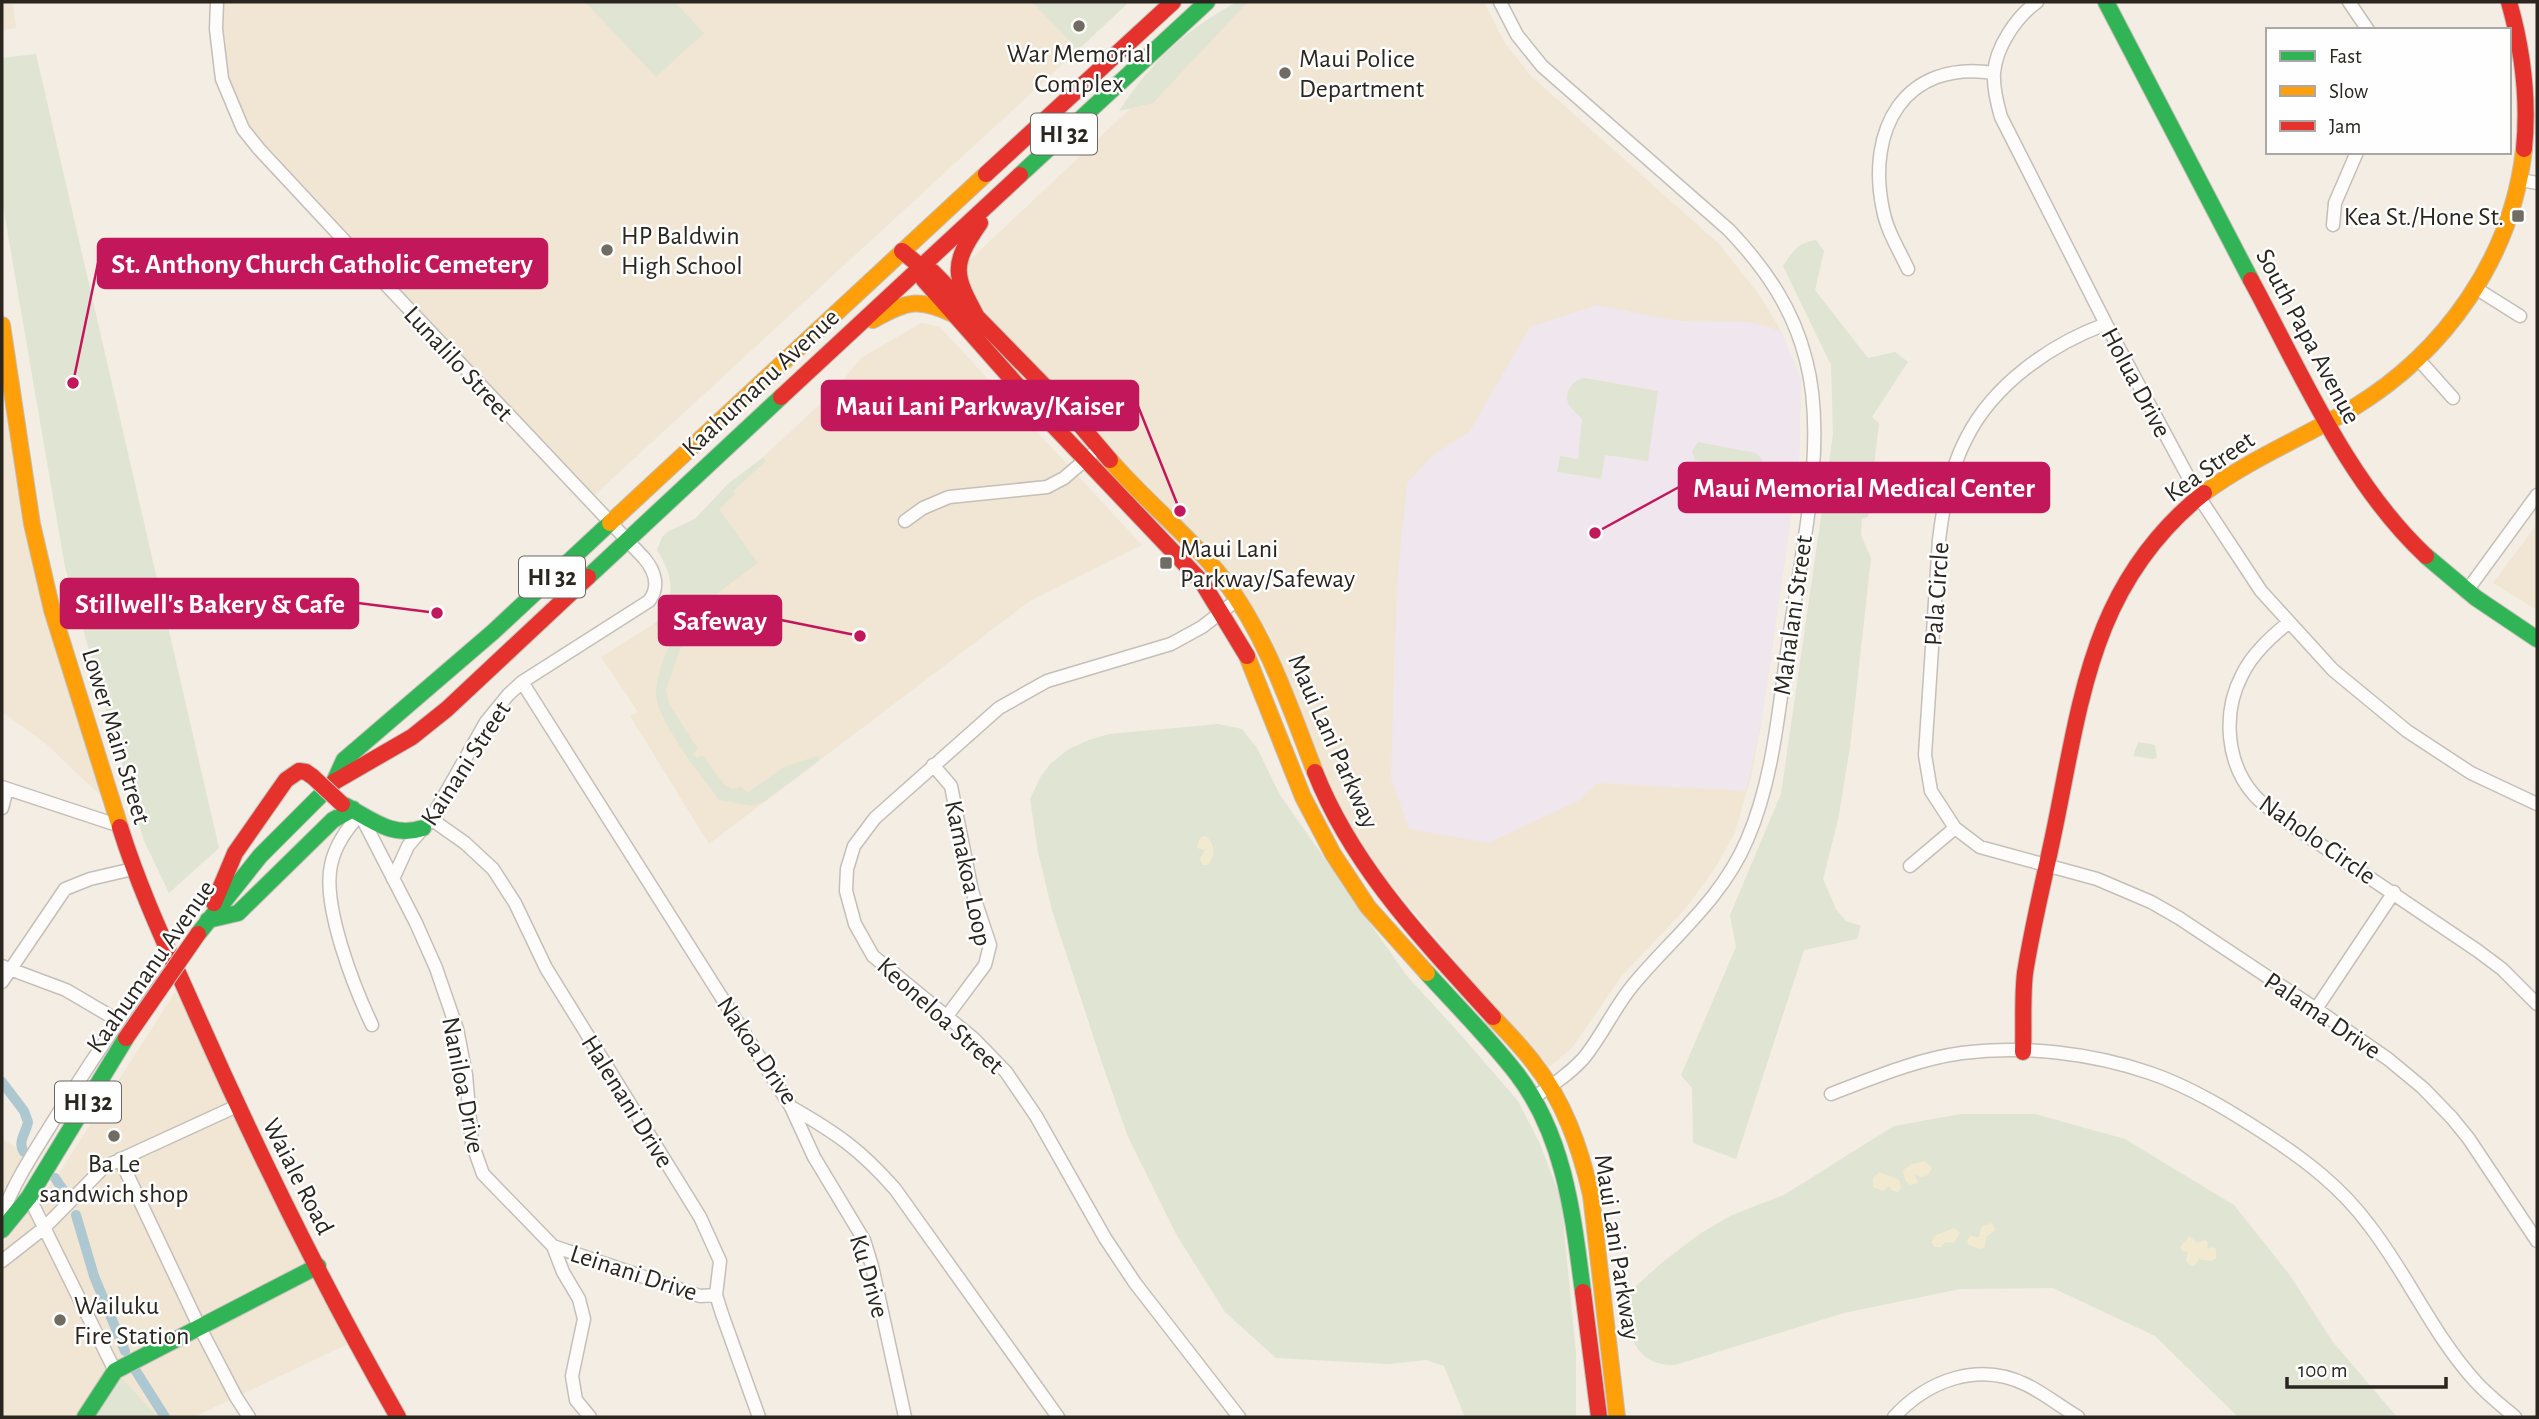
<svg xmlns="http://www.w3.org/2000/svg" width="2539" height="1419" viewBox="0 0 2539 1419" font-family="'Alegreya Sans',sans-serif">
<style>
.built{fill:#f1e6d4}
.medical{fill:#f0e6ed}
.green{fill:#e0e4d2}
.sand{fill:#f2ead0}
.lines{fill:none;stroke-linecap:round;stroke-linejoin:round}
.canal{stroke:#adc8d0;stroke-width:10}
.street-casing{stroke:#c4bfb8;stroke-width:15}
.fast-casing{stroke:#c4bfb8;stroke-width:18}
.slow-casing{stroke:#c4bfb8;stroke-width:18}
.jam-casing{stroke:#c4bfb8;stroke-width:18}
.street{stroke:#fdfcfb;stroke-width:12}
.fast{stroke:#30b455;stroke-width:16}
.slow{stroke:#ff9f0a;stroke-width:16}
.jam{stroke:#e5322d;stroke-width:16}
.jam-bridge-casing{stroke:#ccc9c4;stroke-width:18;stroke-linecap:butt}
.jam-bridge{stroke:#e5322d;stroke-width:16}
.poi-dot{fill:#706c64;stroke:#fefefe;stroke-width:2.5}
.labels{text-anchor:middle;stroke-width:5;stroke-linejoin:round;paint-order:stroke}
.shield{fill:#fefefe;stroke:#6a6762;stroke-width:2}
.shield-label{font-size:24px;font-weight:bold;fill:#2a261f}
.poi-label{font-size:26px;fill:#2a261f;stroke:#fefefe;text-anchor:start}
.street-label{font-size:26px;fill:#2a261f;stroke:#fefefe}
.leader{fill:none;stroke:#c2185b;stroke-width:2.5}
.callout-dot{fill:#c2185b;stroke:#fefefe;stroke-width:2.5}
.callout{fill:#c2185b;stroke:#c2185b;stroke-width:2.5}
.callout-label{font-size:28px;text-anchor:middle;font-weight:bold;fill:#fff}
</style>
<rect width="100%" height="100%" fill="#f3ede3"/>
<!-- built -->
<path class="built" d="M2,2H13L16,28L2,30Z
M217,2H1032L1078,50L589,500L259,149L231,105Z
M1243,2H1484L1505,43L1531,76L1719,244L1760,296L1781,331L1801,380L1799,462L1761,724L1751,777L1735,832L1716,867L1686,908L1621,977L1572,1048L1547,1069L1374,865L1343,818L1284,668L1268,632L1244,594L953,276Z
M921,323L940,327L1142,545L1030,601L709,844L630,716L638,712L601,657L660,620L668,612L678,590V575L662,537L669,531L695,519L728,484L759,461L834,391L861,358Z
M2,341L31,524L103,798L45,743L2,712Z
M2537,524V610L2493,583Z
M175,992L182,1001L350,1343L194,1417H158L115,1372L85,1417H2V1246L58,1175Z
M2,1139L34,1158L2,1212Z"/>
<!-- medical -->
<path class="medical" d="M1597,305L1679,321L1751,322L1781,331L1801,380L1799,462L1761,724L1746,791L1597,783L1578,801L1488,843L1409,829L1391,778L1397,584L1407,483L1433,455L1470,431L1530,327Z"/>
<!-- green -->
<path class="green" d="M585,2H675L704,33L656,77Z
M1032,2H1129L1078,50Z
M1237,2L1247,3L1153,103L1119,111C1151,62 1185,30 1237,2Z
M36,54L219,848L169,893L144,841L65,567L2,200V58Z
M1816,240L1824,251L1815,290L1868,358L1895,352L1908,362L1872,417L1879,423L1868,517L1862,519L1861,535L1871,558L1850,747L1838,820L1823,879L1836,909L1846,921L1861,926L1857,939L1804,950L1736,1159L1693,1143L1692,1088L1681,1075L1736,947L1730,915L1781,794L1833,434L1831,365L1783,266C1793,251 1797,243 1816,240Z
M1585,378L1658,391L1648,461L1605,455L1601,479L1557,472L1560,456L1578,459L1582,419C1578,414 1572,410 1569,405C1563,393 1573,379 1585,378Z
M1698,442L1756,453L1762,459V463L1753,471L1695,460L1692,451Z
M762,458L766,461L733,491L735,494L719,509L758,563L705,603L692,617L666,689L669,704L698,749L693,754L697,758L702,755L725,785L733,789L741,786L747,793L784,767L817,756L820,760L765,801L752,806L719,800C702,776 656,721 656,693C656,674 666,653 673,636L661,632L654,624L668,612L673,600L670,596C672,577 667,566 657,550L662,537L669,531L695,519L728,484Z
M1218,724L1242,729L1257,748L1280,795L1407,976L1460,1034L1518,1101L1540,1144L1561,1199L1576,1353V1415L1574,1417H1465L1444,1366L1426,1360L1389,1364L1276,1358L1225,1312L1176,1234L1128,1137L1101,1060L1052,910L1038,852L1030,799L1041,776L1051,763L1069,749L1089,740L1109,734Z
M2138,742L2155,745L2157,757L2154,759L2133,756Z
M1961,1114H2035L2125,1139L2234,1205L2289,1274L2333,1342L2397,1417H2238L2155,1336L2053,1288L1960,1289L1844,1313L1675,1365C1634,1366 1628,1334 1626,1300L1636,1286L1664,1261L1701,1233L1732,1215L1784,1195L1894,1126Z
M115,1371L158,1417H85Z"/>
<!-- sand -->
<path class="sand" d="M1205,836C1215,842 1217,857 1207,865H1203L1200,859L1205,850L1197,848L1200,838Z
M1925,1161L1932,1168L1928,1175L1922,1177L1914,1174L1918,1183L1909,1185L1905,1180L1903,1170L1912,1164Z
M1879,1172L1899,1180L1901,1188L1898,1192L1893,1191L1889,1186L1883,1191L1873,1187V1178Z
M1992,1223L1995,1230L1986,1237L1985,1247L1981,1249L1969,1245L1967,1241L1970,1236L1979,1237L1982,1226Z
M1954,1228L1960,1233L1954,1243L1945,1242L1941,1247H1934L1932,1242L1934,1236Z
M2190,1236L2197,1243L2206,1240L2208,1243L2207,1249L2212,1247L2216,1249V1258L2211,1261L2199,1259L2194,1266L2188,1264L2186,1260L2188,1252L2182,1251L2180,1247Z"/>
<g class="lines">
<!-- canal -->
<path class="canal" d="M2,1082L24,1111L28,1122C26,1133 17,1142 24,1152
M55,1178L68,1197
M76,1215L94,1276L125,1351
M134,1368L165,1417"/>
<!-- street casing -->
<g class="street-casing">
<path id="street" d="M217,2L216,29L222,79L243,129L259,149L355,252L644,558C655,571 660,587 649,601L522,682L508,695L486,722L431,819L408,846L393,879
M1500,2L1517,35L1542,66L1729,230C1765,268 1793,308 1806,360C1828,442 1801,554 1789,638C1779,705 1774,778 1747,840C1722,899 1673,937 1633,985C1614,1008 1602,1036 1583,1059C1568,1075 1551,1086 1533,1098
M2037,2C2016,17 1996,47 1994,73C1993,88 1997,103 2001,117L2106,324L2199,497L2261,591L2333,670L2407,731L2471,773L2537,804
M2349,2L2368,30
M2521,180L2537,183
M2333,225L2335,203L2357,152
M1908,269C1899,250 1887,231 1883,210C1866,130 1904,59 1994,73
M2477,289L2520,316
M2106,324C2051,344 1994,384 1967,437C1950,469 1943,505 1939,540L1925,755L1931,791L1955,828L1980,847L2097,879L2151,902L2179,918L2316,1009L2388,1059L2423,1088L2452,1118L2469,1139L2537,1241
M2419,360L2453,398
M905,521L923,508L949,497L1047,487L1064,478L1091,455
M2466,592L2537,495
M1237,600L1202,627L1171,644L1047,681L999,708L875,818L854,846L847,869L846,891L855,924L873,956L974,1039L1006,1072L1036,1116L1105,1238L1135,1283L1239,1417
M2288,623C2271,637 2252,654 2242,675C2222,713 2226,764 2255,796C2263,805 2275,812 2284,820L2478,951L2502,969L2537,1004
M522,682L791,1107C836,1133 860,1149 895,1189L1058,1417
M933,765L951,786L972,891L990,945L985,965L947,1016
M2,787L120,826
M2,808L7,789
M431,819L465,843L493,869L515,903L546,968L700,1217L720,1261L716,1295L722,1314L759,1417
M1910,866L1955,828
M2,966L66,990L117,1020
M2,982L65,889L90,879L133,869
M2316,1009L2394,892
M372,1025C354,987 322,906 331,865C335,845 347,829 360,814L416,923L436,968L457,1029L466,1075L472,1143L483,1174L553,1246L563,1272L579,1299L584,1319L572,1376L576,1400L590,1417
M1831,1094C1873,1078 1917,1059 1962,1053C2023,1045 2092,1053 2150,1073C2191,1087 2230,1111 2267,1135C2305,1160 2341,1187 2369,1225C2408,1275 2433,1335 2476,1382C2488,1395 2502,1406 2515,1417
M791,1107L814,1157L864,1240L872,1266L905,1417
M120,1159L199,1326L236,1397L249,1417
M29,1197L115,1371
M2,1215C16,1177 41,1142 62,1107C96,1054 131,1002 168,950
M553,1246L700,1296L716,1295
M2,1261L44,1228L104,1167L237,1106
M1894,1417C1928,1380 1979,1361 2027,1385C2045,1394 2061,1407 2078,1417"/>
</g>
<!-- fast casing -->
<g class="fast-casing">
<path id="fast" d="M2106,2L2251,280
M1020,175L1207,2
M2426,556L2476,598L2537,639
M588,577L781,397
M342,804C369,817 391,839 423,828
M208,920L238,913L333,820L353,809
M198,934L260,856L334,782L344,760L493,632L610,523
M1427,973C1457,1006 1489,1038 1517,1074C1565,1137 1573,1216 1583,1292
M2,1230L29,1197L126,1038
M85,1417L115,1371L318,1266"/>
</g>
<!-- slow casing -->
<g class="slow-casing">
<path id="slow" d="M873,320C907,301 919,297 955,315
M2,325L32,524L52,610L120,827
M1110,460C1146,502 1190,536 1224,580C1267,637 1289,705 1315,772
M2204,493C2250,459 2304,437 2353,408C2445,352 2512,258 2524,149
M610,523L986,174
M1247,656L1303,797L1333,854L1368,907L1427,973
M1493,1017C1507,1032 1521,1046 1533,1062C1564,1101 1580,1147 1591,1195L1617,1417"/>
</g>
<!-- jam casing -->
<g class="jam-casing">
<path id="jam" d="M2509,2C2523,51 2529,98 2524,149
M986,174L1173,2
M902,251L920,266L933,272L1064,406L1110,460
M920,266L924,280L1048,420L1202,582L1247,656
M2251,280C2302,374 2347,482 2426,556
M978,319C954,275 950,266 980,223
M781,397L1020,175
M1315,772C1353,868 1425,942 1493,1017
M334,782L412,737L447,709L588,577
M120,827C140,891 169,952 196,1013C257,1151 323,1286 398,1417
M214,903L235,853L286,780L299,771L306,772L313,777
M2023,1052C2024,1026 2022,998 2025,973C2033,922 2046,872 2056,822C2082,693 2094,581 2204,493
M1583,1292L1599,1417"/>
</g>
<!-- street -->
<use href="#street" class="street"/>
<!-- fast -->
<use href="#fast" class="fast"/>
<!-- slow -->
<use href="#slow" class="slow"/>
<!-- jam -->
<use href="#jam" class="jam"/>
<!-- jam-bridge casing -->
<g class="jam-bridge-casing">
<path id="jam-bridge" d="M313,777L342,804
M126,1038L198,934"/>
</g>
<!-- jam-bridge -->
<use href="#jam-bridge" class="jam-bridge"/>
</g>
<!-- markers -->
<g class="poi-dot">
<circle cx="1079" cy="26" r="7"/>
<circle cx="1285" cy="73" r="7"/>
<rect x="2511" y="209" width="14" height="14" rx="3.5"/>
<circle cx="607" cy="250" r="7"/>
<rect x="1159" y="556" width="14" height="14" rx="3.5"/>
<circle cx="114" cy="1136" r="7"/>
<circle cx="60" cy="1320" r="7"/>
</g>
<g class="labels">
<!-- shield labels -->
<g class="shield">
<rect x="1031" y="113.5" width="66" height="41" rx="5"/>
<rect x="519" y="556.5" width="66" height="41" rx="5"/>
<rect x="55" y="1081.5" width="66" height="41" rx="5"/>
</g>
<g class="shield-label">
<text x="1064" y="142">HI 32</text>
<text x="552" y="585">HI 32</text>
<text x="88" y="1110">HI 32</text>
</g>
<!-- poi labels -->
<g class="poi-label">
<text x="1079" y="62" text-anchor="middle">War Memorial<tspan x="1079" dy="30">Complex</tspan></text>
<text x="1299" y="67">Maui Police<tspan x="1299" dy="30">Department</tspan></text>
<text x="2504" y="225" text-anchor="end">Kea St./Hone St.</text>
<text x="621" y="244">HP Baldwin<tspan x="621" dy="30">High School</tspan></text>
<text x="1180" y="557">Maui Lani<tspan x="1180" dy="30">Parkway/Safeway</tspan></text>
<text x="114" y="1172" text-anchor="middle">Ba Le<tspan x="114" dy="30">sandwich shop</tspan></text>
<text x="74" y="1314">Wailuku<tspan x="74" dy="30">Fire Station</tspan></text>
</g>
<!-- street labels -->
<g class="street-label">
<text transform="translate(2309 336) rotate(62)" y="9">South Papa Avenue</text>
<text transform="translate(459 363) rotate(47)" y="9">Lunalilo Street</text>
<text transform="translate(760 382) rotate(-43)" y="9">Kaahumanu Avenue</text>
<text transform="translate(2137 382) rotate(62)" y="9">Holua Drive</text>
<text transform="translate(2209 466) rotate(-35)" y="9">Kea Street</text>
<text transform="translate(1936 594) rotate(-86)" y="9">Pala Circle</text>
<text transform="translate(1792 615) rotate(-82)" y="9">Mahalani Street</text>
<text transform="translate(117 736) rotate(73)" y="9">Lower Main Street</text>
<text transform="translate(1334 741) rotate(66)" y="9">Maui Lani Parkway</text>
<text transform="translate(465 763) rotate(-57)" y="9">Kainani Street</text>
<text transform="translate(2318 839) rotate(35)" y="9">Naholo Circle</text>
<text transform="translate(969 873) rotate(78)" y="9">Kamakoa Loop</text>
<text transform="translate(150 966) rotate(-55)" y="9">Kaahumanu Avenue</text>
<text transform="translate(941 1015) rotate(42)" y="9">Keoneloa Street</text>
<text transform="translate(2323 1015) rotate(34)" y="9">Palama Drive</text>
<text transform="translate(758 1050) rotate(56)" y="9">Nakoa Drive</text>
<text transform="translate(464 1085) rotate(79)" y="9">Naniloa Drive</text>
<text transform="translate(628 1101) rotate(58)" y="9">Halenani Drive</text>
<text transform="translate(299 1176) rotate(63)" y="9">Waiale Road</text>
<text transform="translate(1618 1247) rotate(81)" y="9">Maui Lani Parkway</text>
<text transform="translate(634 1272) rotate(18)" y="9">Leinani Drive</text>
<text transform="translate(870 1276) rotate(74)" y="9">Ku Drive</text>
</g>
</g>
<!-- callouts -->
<path class="leader" d="M73 383L98 263M1180 511L1138 406M1595 533L1679 487M437 613L358 603M860 636L781 620"/>
<g class="callout-dot">
<circle cx="73" cy="383" r="7"/>
<circle cx="1180" cy="511" r="7"/>
<circle cx="1595" cy="533" r="7"/>
<circle cx="437" cy="613" r="7"/>
<circle cx="860" cy="636" r="7"/>
</g>
<g class="callout">
<rect x="98" y="239" width="449" height="49" rx="7"/>
<rect x="822" y="381" width="316" height="49" rx="7"/>
<rect x="1679" y="463" width="370" height="49" rx="7"/>
<rect x="61" y="579" width="297" height="49" rx="7"/>
<rect x="659" y="596" width="122" height="49" rx="7"/>
</g>
<g class="callout-label">
<text x="322" y="273">St. Anthony Church Catholic Cemetery</text>
<text x="980" y="415">Maui Lani Parkway/Kaiser</text>
<text x="1864" y="497">Maui Memorial Medical Center</text>
<text x="210" y="613">Stillwell's Bakery &amp; Cafe</text>
<text x="720" y="630">Safeway</text>
</g>
<!-- border -->
<rect width="2539" height="1419" fill="none" stroke="#2a261f" stroke-width="7"/>
<!-- legend -->
<rect x="2266" y="28" width="245" height="126" fill="#fefefe" stroke="#a9a8a5" stroke-width="2"/>
<rect x="2280" y="51" width="35" height="10" fill="#30b455" stroke="#a9a8a5" stroke-width="2"/>
<text x="2329" y="63" font-size="21" fill="#2a261f">Fast</text>
<rect x="2280" y="86" width="35" height="10" fill="#ff9f0a" stroke="#a9a8a5" stroke-width="2"/>
<text x="2329" y="98" font-size="21" fill="#2a261f">Slow</text>
<rect x="2280" y="121" width="35" height="10" fill="#e5322d" stroke="#a9a8a5" stroke-width="2"/>
<text x="2329" y="133" font-size="21" fill="#2a261f">Jam</text>
<!-- scale -->
<path d="M2287 1377v10h159v-10" fill="none" stroke="#2a261f" stroke-width="3.5"/>
<text x="2298" y="1377" font-size="21" fill="#2a261f" stroke="#fefefe" stroke-width="5" paint-order="stroke">100 m</text>
</svg>
